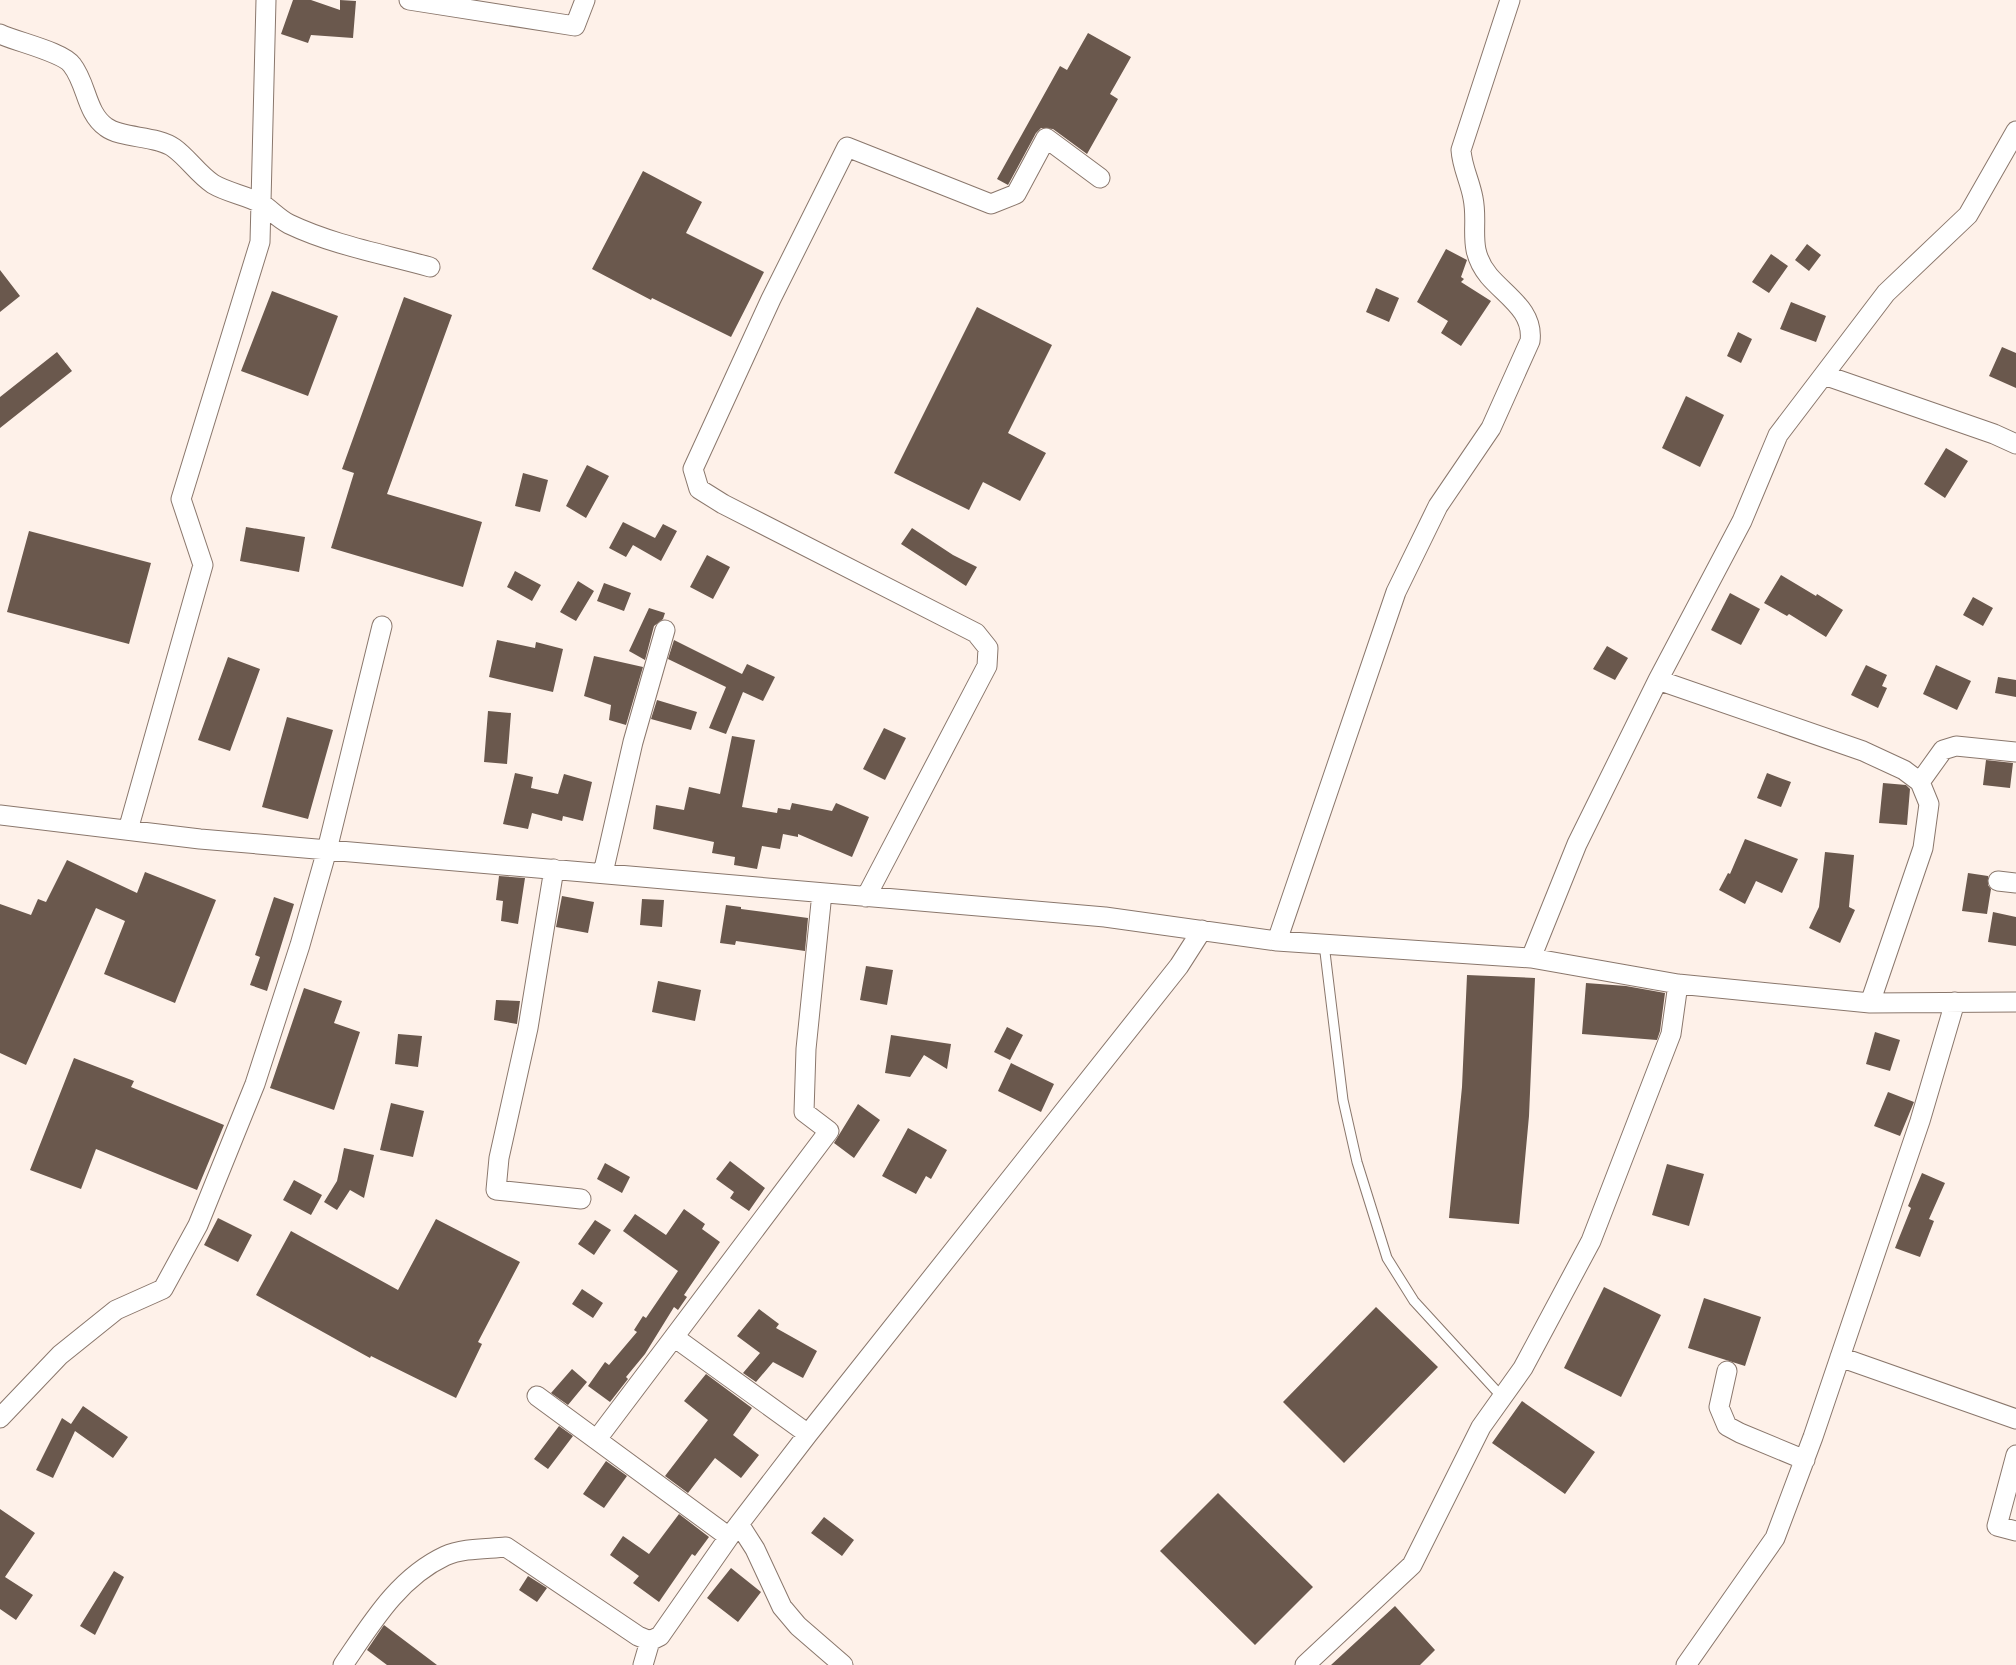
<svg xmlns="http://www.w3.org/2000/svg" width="2016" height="1665" viewBox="0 0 2016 1665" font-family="Jost,sans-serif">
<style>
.building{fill:#6a584d}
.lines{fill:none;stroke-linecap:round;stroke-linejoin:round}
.lane-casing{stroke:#8a776c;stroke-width:11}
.street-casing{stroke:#8a776c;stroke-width:21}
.lane{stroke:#fff;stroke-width:9}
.street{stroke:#fff;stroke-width:19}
</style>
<rect width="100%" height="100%" fill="#fef1e9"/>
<!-- building -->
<path class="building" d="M293,0H311L340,10V0L356,1L353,38L311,35L308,43L281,34Z
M1088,33L1131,57L1110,94L1118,99L1087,154L1053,129L1041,128L1036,133L1008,185L997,179L1060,66L1067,70Z
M643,171L702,202L686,233L764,272L731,337L652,298L651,300L592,269Z
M1807,244L1821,255L1809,271L1795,260Z
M1446,249L1467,260L1461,277L1464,279L1461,282L1491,301L1461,346L1441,333L1448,321L1417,302Z
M1771,254L1788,266L1769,293L1752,282Z
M0,270L20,296L0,312Z
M1376,288L1399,298L1389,322L1366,312Z
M272,291L338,316L308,396L241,371Z
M404,297L452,315L387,494L482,522L463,587L331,548L354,473L342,469Z
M1791,302L1826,316L1816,342L1780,329Z
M977,307L1052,345L1008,433L1046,453L1020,501L983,482L969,510L894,473Z
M1738,332L1752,339L1741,363L1727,356Z
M2002,347L2016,353V388L1989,376Z
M57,352L72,371L0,428V397Z
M1686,396L1724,415L1700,467L1662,448Z
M1946,448L1968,461L1945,498L1924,484Z
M587,465L609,476L586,518L566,506Z
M523,473L548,480L540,512L515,506Z
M623,522L655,538L663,524L677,531L661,561L633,545L626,557L609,548Z
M246,527L305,537L299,572L240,561Z
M912,528L953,555L977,567L966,586L901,544Z
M29,531L151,563L129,644L7,612Z
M707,555L730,567L713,599L690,587Z
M515,571L541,585L532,601L507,587Z
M1781,575L1816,596L1817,594L1843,610L1826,637L1789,614L1787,616L1764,603Z
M578,581L594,591L576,621L560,612Z
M604,583L631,593L624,611L597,601Z
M1730,593L1760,609L1741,645L1711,630Z
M1973,597L1993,608L1983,626L1963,615Z
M649,608L665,613L663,619L654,626L645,660L629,651Z
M497,640L535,648L536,642L563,649L553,692L489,677Z
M674,640L742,674L747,664L775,677L763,701L743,692L726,734L709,728L726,687L668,659Z
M1607,646L1628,658L1615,680L1593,669Z
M594,656L643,667L626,725L609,720L611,705L584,696Z
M228,657L260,669L230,751L198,740Z
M1866,665L1887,675L1882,686L1887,688L1878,708L1851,695Z
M1936,665L1971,681L1957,710L1923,694Z
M1998,677L2016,680V697L1995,693Z
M657,700L697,712L691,730L651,719Z
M488,711L511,713L507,764L484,762Z
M287,717L333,730L308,819L262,807Z
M884,728L906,738L885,780L863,769Z
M732,736L755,740L742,807L777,813L778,808L790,810L792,803L832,811L836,803L869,817L852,857L798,834V837L783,834L780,849L762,846L757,869L734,865L735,857L712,853L714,842L653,829L656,805L684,810L689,787L720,794Z
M1986,760L2013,763L2010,788L1983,785Z
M515,773L533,777L531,788L558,794L564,774L592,782L583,821L563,816L562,821L532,813L528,829L503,824Z
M1767,773L1791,782L1781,807L1757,798Z
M1883,783L1906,785L1910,789L1907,825L1879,823Z
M1745,839L1798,859L1782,893L1756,881L1745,904L1719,890L1728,873L1730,874Z
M1825,852L1854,855L1849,907L1855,910L1840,943L1809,928L1819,907Z
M67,860L137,893L145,872L216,900L175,1003L104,974L125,921L96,908L26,1065L0,1053V904L31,915L38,899L46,902Z
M1968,873L1988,876V885L1991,889L1987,914L1962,911Z
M499,876L525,878L518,924L501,921L503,901L496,900Z
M562,896L594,902L588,933L556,927Z
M274,897L294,904L267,991L250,985L260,957L255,955Z
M642,899L664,900L662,927L640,925Z
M726,905L741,907V909L808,918L805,951L736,941L735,945L720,943Z
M1993,912L2016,917V946L1988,942Z
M866,966L893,970L887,1005L860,1000Z
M1467,975L1535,978L1529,1116L1519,1224L1449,1218L1462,1087Z
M658,981L701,990L695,1021L652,1012Z
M1586,983L1626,986L1665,993L1660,1031L1657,1040L1582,1034Z
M304,988L342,1001L334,1023L360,1032L334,1110L270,1088Z
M496,1000L520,1001L517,1024L494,1020Z
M1007,1027L1023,1035L1010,1060L994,1052Z
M1875,1032L1900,1040L1890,1071L1866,1064Z
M398,1034L422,1036L418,1067L395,1064Z
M891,1035L951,1044L947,1069L924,1055L910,1077L885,1073Z
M74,1058L134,1081L131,1087L224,1125L197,1190L96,1149L81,1189L30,1170Z
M1011,1063L1054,1084L1041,1112L998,1091Z
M1888,1092L1914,1102L1900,1136L1874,1126Z
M391,1103L424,1111L413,1157L380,1150Z
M858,1104L880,1120L854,1158L834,1143Z
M908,1128L947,1150L931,1179L926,1176L916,1194L882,1176Z
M344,1148L374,1155L364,1198L350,1190L337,1210L324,1202L337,1181Z
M730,1161L765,1188L749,1211L730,1198L734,1192L716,1179Z
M605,1163L630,1177L622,1193L597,1179Z
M1667,1164L1704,1174L1689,1226L1652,1215Z
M1922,1173L1945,1183L1929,1219L1934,1221L1920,1257L1895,1248L1911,1208L1908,1206Z
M294,1180L322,1195L311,1215L283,1200Z
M684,1209L705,1224L702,1229L720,1242L684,1295L687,1297L678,1310L674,1307L645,1354L626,1377L628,1379L610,1402L588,1386L605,1362L609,1365L637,1332L634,1330L643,1316L646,1318L678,1271L623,1231L635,1214L666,1235Z
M218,1218L252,1235L238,1262L204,1245Z
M436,1219L520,1262L478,1342L482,1344L456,1398L371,1356L370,1358L256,1295L291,1231L398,1290Z
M595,1220L611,1230L594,1255L578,1244Z
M1604,1287L1661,1315L1621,1397L1564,1368Z
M582,1289L603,1303L593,1318L572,1304Z
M1704,1298L1761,1317L1745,1366L1688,1348Z
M1376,1307L1438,1367L1344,1463L1283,1402Z
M759,1309L779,1324L776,1328L817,1351L803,1378L773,1362L756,1382L743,1373L760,1353L737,1336Z
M572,1369L587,1382L568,1405L551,1393Z
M706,1374L752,1408L733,1435L759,1455L741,1478L715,1458L688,1493L665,1476L708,1420L684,1401Z
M1522,1401L1595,1452L1565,1494L1492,1443Z
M83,1406L128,1437L113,1458L75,1431L53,1478L36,1470L62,1418L71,1424Z
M559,1426L573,1436L548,1469L534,1459Z
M606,1461L627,1476L604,1508L583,1494Z
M1218,1493L1313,1587L1255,1645L1160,1551Z
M0,1509L35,1533L5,1577L33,1595L16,1620L0,1609Z
M679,1514L709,1537L695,1556L692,1554L659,1602L633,1583L639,1576L610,1555L623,1536L649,1554Z
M824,1517L854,1540L842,1556L811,1533Z
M731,1568L761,1592L738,1622L707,1598Z
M114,1571L124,1577L95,1635L80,1626Z
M528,1576L547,1588L537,1602L519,1590Z
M1395,1606L1435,1650L1420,1665H1331Z
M384,1625L437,1665H387L367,1650Z"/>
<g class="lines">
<!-- lane casing -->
<g class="lane-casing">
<path id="lane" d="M1324,944L1343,1100L1357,1162L1387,1258L1414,1301L1502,1397"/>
</g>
<!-- street casing -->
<g class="street-casing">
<path id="street" d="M409,0L575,26L585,0
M0,34C17,42 63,52 72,65C87,84 86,113 106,127C122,139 156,135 174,148C188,158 198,174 213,184C228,193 246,195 262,204C271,210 279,219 289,224C333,245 383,254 430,267
M1824,375L1994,434L2016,444
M1658,680L1863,751L1904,770L1920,782L1929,804L1923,848L1870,1003
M1920,782L1943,750L1956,746L2016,752
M0,815L200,839L1105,917L1277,941L1531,958L1678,984L1870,1003L2016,1002
M128,830L203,565L181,499L260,242L266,0
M554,869L528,1028L499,1158L496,1190L581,1199
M603,873L633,742L665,630
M1998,881L2016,883
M866,897L987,666L988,648L976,633L723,504L699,489L693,469L771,299L847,147L991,204L1016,194L1046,138L1100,178
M1277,941L1396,592L1438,506L1491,428L1530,341C1534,311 1506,296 1489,276C1466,248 1479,227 1473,198C1470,181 1462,167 1461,150L1510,0
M1531,958L1577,844L1658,680L1742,521L1778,435L1886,293L1968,215L2016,131
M1840,1357L2016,1419
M1727,1371L1719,1407L1727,1426L1740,1433L1805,1460
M537,1396L729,1537
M0,1418L60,1355L116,1310L163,1289L198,1225L255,1084L300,945L327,850L382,626
M808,1434L674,1337L829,1131L804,1112L806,1049L822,893
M597,1439L674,1337
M2016,1455L1997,1526L2016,1531
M739,1524L755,1549L782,1607L798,1626L843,1665
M343,1665C371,1624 398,1578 445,1556C463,1548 487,1549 506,1547L638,1636L650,1641L660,1636L729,1537L808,1434L1179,966L1202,930
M643,1665L650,1641
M1305,1665L1412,1565L1481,1427L1523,1368L1591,1241L1671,1034L1678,984
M1686,1665L1775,1538L1813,1437L1920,1121L1955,1002"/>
</g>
<!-- lane -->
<use href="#lane" class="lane"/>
<!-- street -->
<use href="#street" class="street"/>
</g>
</svg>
